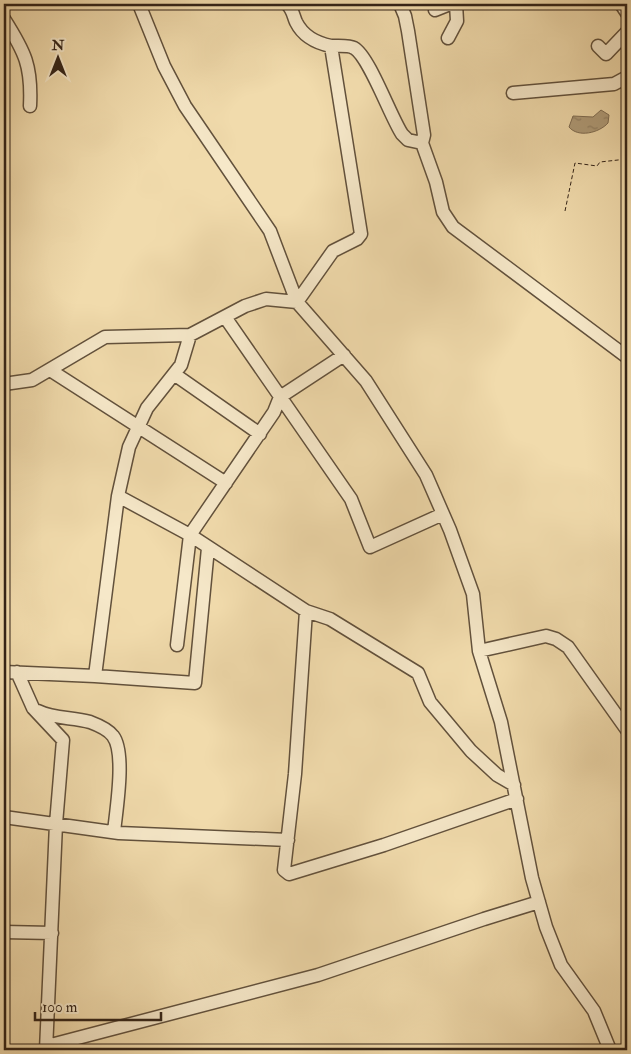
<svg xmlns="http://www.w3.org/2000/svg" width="631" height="1054" viewBox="0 0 631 1054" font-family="'IM FELL Double Pica',serif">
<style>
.water{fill:url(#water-ripples);stroke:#7e6c52}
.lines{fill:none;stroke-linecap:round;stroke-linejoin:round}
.minor-casing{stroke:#62513c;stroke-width:15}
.path{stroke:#332317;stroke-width:1;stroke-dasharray:4 2.5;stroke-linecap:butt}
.minor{stroke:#f6e8c9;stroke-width:12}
</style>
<defs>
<pattern id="water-ripples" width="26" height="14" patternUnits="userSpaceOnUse" patternTransform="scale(1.25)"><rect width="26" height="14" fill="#b09c79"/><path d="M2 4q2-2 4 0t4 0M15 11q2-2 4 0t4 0" fill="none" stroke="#907f62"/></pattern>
</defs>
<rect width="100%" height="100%" fill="#f1dbac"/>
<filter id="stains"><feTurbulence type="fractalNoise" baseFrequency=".004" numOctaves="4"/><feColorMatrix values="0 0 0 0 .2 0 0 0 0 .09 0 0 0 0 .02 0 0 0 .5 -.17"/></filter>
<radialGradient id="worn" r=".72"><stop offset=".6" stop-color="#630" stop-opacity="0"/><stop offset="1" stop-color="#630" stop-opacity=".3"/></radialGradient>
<!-- water -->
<path class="water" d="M601,110L609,115L608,123C599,133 578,138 569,127L573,116L593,117Z"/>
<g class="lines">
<!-- minor casing -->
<g class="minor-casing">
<path id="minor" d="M139,4L164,66L185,106L270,231L297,302L366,381L426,475L450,530L473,594L479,651L501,722L532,878L546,927L561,965L594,1011L610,1050
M400,4L405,16L408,31L424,135L422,143L436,182L443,212L453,227L627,357
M621,4L627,13
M435,10L450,4
M4,19C25,52 32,66 30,106
M448,38L457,21L456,4
M331,46C338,46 349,45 354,48C369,56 391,118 402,134L408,140L422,143
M598,46L606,54L627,32
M513,93L614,84L627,77
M225,317L351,499L370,547L443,514
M344,355L280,397L274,412L190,535L306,611L295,774L284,870L289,874L384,845L517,799
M50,370L226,483
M174,374L260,434
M4,384L32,380L105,337L190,335L245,306L266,299L297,302L333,251L357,239L361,234L331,46C316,43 303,36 296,22C293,15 293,10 287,4
M118,496L190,535L177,645
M306,611L330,619L418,673L430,702L471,751L497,775L514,785
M479,651L546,636L556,639L568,647L627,730
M4,672L95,676L118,496L129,447L147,408L181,365L190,335
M17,672L33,708L63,740L56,824L46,1050
M95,676L195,683L208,548
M38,711C54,719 73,717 90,722C98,725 108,729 113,736C126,753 116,811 114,832
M4,817L119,833L288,840
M4,932L52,933
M47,1046L318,975L484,919L539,902"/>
</g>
<!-- path -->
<path class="path" d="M565,211L575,163L597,166L600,162L627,159"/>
<!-- minor -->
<use href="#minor" class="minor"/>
</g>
<!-- margin -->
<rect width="631" height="1054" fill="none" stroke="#f1dbac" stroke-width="20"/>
<rect x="5" y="5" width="621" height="1044" fill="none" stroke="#332317" stroke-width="2.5"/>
<rect x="10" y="10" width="611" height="1034" fill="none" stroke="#332317"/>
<!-- north arrow -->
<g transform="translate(58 58)" stroke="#f6e8c9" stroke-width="4" paint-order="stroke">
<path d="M0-4L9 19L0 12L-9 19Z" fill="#332317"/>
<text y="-8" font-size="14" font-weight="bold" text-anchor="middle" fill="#332317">N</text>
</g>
<!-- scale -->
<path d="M35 1012v8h126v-8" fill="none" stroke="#332317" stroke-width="2.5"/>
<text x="42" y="1012" font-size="15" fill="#332317" stroke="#f6e8c9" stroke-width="4" paint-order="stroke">100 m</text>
<rect width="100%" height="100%" filter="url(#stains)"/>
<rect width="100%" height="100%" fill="url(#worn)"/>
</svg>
